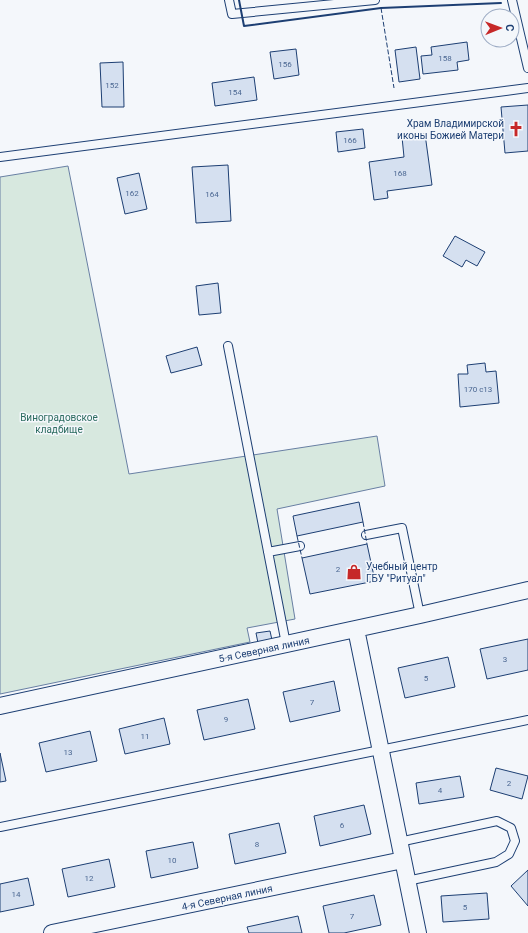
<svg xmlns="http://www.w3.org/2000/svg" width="528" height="933" viewBox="0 0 528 933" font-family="Roboto,sans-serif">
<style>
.green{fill:#d7e8df;stroke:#687fa3}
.building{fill:#d5e0f0;stroke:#1d3f73}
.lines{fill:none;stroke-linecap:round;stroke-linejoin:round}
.service-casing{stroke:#1d3f73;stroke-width:10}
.minor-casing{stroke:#1d3f73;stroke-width:18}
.service{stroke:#f4f7fb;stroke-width:8}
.minor{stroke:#f4f7fb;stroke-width:16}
.fence{stroke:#1d3f73;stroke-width:1;stroke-dasharray:5 2;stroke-linecap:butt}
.wall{stroke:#1d3f73;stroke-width:2}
.labels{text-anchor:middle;stroke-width:3;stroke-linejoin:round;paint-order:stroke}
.number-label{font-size:8px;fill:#4b6792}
.poi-label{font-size:10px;fill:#1d3f73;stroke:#f4f7fb;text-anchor:end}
.park-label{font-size:10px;fill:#2c6c60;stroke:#f4f7fb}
.street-label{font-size:10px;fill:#1d3f73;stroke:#f4f7fb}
</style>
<rect width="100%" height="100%" fill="#f4f7fb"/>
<!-- green -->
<path class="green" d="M68,166L129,474L377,436L385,486L277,509L295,619L247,628L250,642L0,694V177Z"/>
<!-- building -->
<path class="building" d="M467,42L469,60L457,62L458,70L423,74L421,56L432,55L431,47Z
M416,47L420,79L399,82L395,50Z
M296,49L299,75L274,79L270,52Z
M123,62L124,107H102L100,63Z
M254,77L257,100L215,106L212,83Z
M528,105V151L505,153L501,107Z
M363,129L365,148L338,152L336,132Z
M425,134L432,185L387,191L388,198L374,200L369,162L404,157L402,137Z
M228,165L231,221L196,223L192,167Z
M139,173L147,209L125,214L117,178Z
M455,236L485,252L477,266L466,260L462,267L443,256Z
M218,283L221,313L199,315L196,286Z
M197,347L202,365L171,373L166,356Z
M485,363L486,372L496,371L499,403L460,407L458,374H468L467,365Z
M359,502L363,522L297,536L293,516Z
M367,544L375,581L310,594L302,558Z
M270,631L272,640L258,643L256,633Z
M528,639V670L487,679L480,649Z
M448,657L455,687L405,698L398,668Z
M334,681L340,711L290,722L283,692Z
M248,699L255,729L204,740L197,710Z
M164,718L170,744L125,754L119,729Z
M90,731L97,761L46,772L39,743Z
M0,753L6,781L0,782Z
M496,768L528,776L522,799L490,790Z
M460,776L464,797L419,804L416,783Z
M364,805L371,834L320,846L314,816Z
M279,823L286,853L235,864L229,834Z
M193,842L198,868L151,878L146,851Z
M109,859L115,887L68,897L62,869Z
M528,870V906L511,886Z
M28,878L34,905L0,912V884Z
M487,893L489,919L443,922L441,896Z
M374,895L381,925L344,933H329L323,906Z
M298,916L302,933H249L247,927Z"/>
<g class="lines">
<!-- service casing -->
<g class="service-casing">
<path id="service" d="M229,0L232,14L375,0
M512,0L528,68
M0,157L528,88
M228,346L286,644
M366,535L402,528L420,615
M268,552L300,546
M0,827L528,720
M399,842L497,821L511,828L515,841L509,854L496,862L407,881"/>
</g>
<!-- minor casing -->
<g class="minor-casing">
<path id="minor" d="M356,629L418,933
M0,706L420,615L528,590
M52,933L403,860"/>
</g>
<!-- service -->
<use href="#service" class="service"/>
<!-- minor -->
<use href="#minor" class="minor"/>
<!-- fence -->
<path class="fence" d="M381,8L394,88
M363,522L367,544
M297,536L302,558"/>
<!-- wall -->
<path class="wall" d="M239,0L244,26L381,8L501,3"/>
</g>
<!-- icons -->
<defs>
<g id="church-bare" transform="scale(1.2)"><path d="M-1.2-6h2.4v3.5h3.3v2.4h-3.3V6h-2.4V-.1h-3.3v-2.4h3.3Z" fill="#c62828" stroke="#f4f7fb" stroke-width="2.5" paint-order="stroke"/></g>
<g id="shop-bare" transform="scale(1.2)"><path d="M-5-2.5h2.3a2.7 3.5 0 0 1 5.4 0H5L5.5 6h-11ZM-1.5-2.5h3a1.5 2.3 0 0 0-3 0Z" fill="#c62828" stroke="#f4f7fb" stroke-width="2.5" paint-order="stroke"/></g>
</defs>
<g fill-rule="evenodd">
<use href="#church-bare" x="516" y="129"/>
<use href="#shop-bare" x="354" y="572"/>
</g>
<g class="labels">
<!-- number labels -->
<g class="number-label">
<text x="445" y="61">158</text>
<text x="285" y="67">156</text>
<text x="112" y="88">152</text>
<text x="235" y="95">154</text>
<text x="350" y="143">166</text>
<text x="400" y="176">168</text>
<text x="132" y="196">162</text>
<text x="212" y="197">164</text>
<text x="478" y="392">170 с13</text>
<text x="338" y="572">2</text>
<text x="505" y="662">3</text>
<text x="426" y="681">5</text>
<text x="312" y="705">7</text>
<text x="226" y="722">9</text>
<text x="145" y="739">11</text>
<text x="68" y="755">13</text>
<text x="509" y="786">2</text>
<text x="440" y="793">4</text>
<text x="342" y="828">6</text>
<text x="257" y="847">8</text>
<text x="172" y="863">10</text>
<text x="89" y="881">12</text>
<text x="16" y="897">14</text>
<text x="465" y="910">5</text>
<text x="352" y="919">7</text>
</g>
<!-- poi labels -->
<g class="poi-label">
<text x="504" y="127">Храм Владимирской<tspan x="504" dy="12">иконы Божией Матери</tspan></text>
<text x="366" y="570" text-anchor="start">Учебный центр<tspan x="366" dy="12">ГБУ "Ритуал"</tspan></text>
</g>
<!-- park labels -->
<g class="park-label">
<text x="59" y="421">Виноградовское<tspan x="59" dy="12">кладбище</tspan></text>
</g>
<!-- street labels -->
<g class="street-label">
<text transform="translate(264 649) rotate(-12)" y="4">5-я Северная линия</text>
<text transform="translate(227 897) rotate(-12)" y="4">4-я Северная линия</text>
</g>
</g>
<!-- north arrow -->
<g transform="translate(500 28) rotate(89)"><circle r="19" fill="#f4f7fb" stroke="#9eadc5"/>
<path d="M0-3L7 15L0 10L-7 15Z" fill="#c62828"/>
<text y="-6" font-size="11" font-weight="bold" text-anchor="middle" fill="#1d3f73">С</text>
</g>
</svg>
